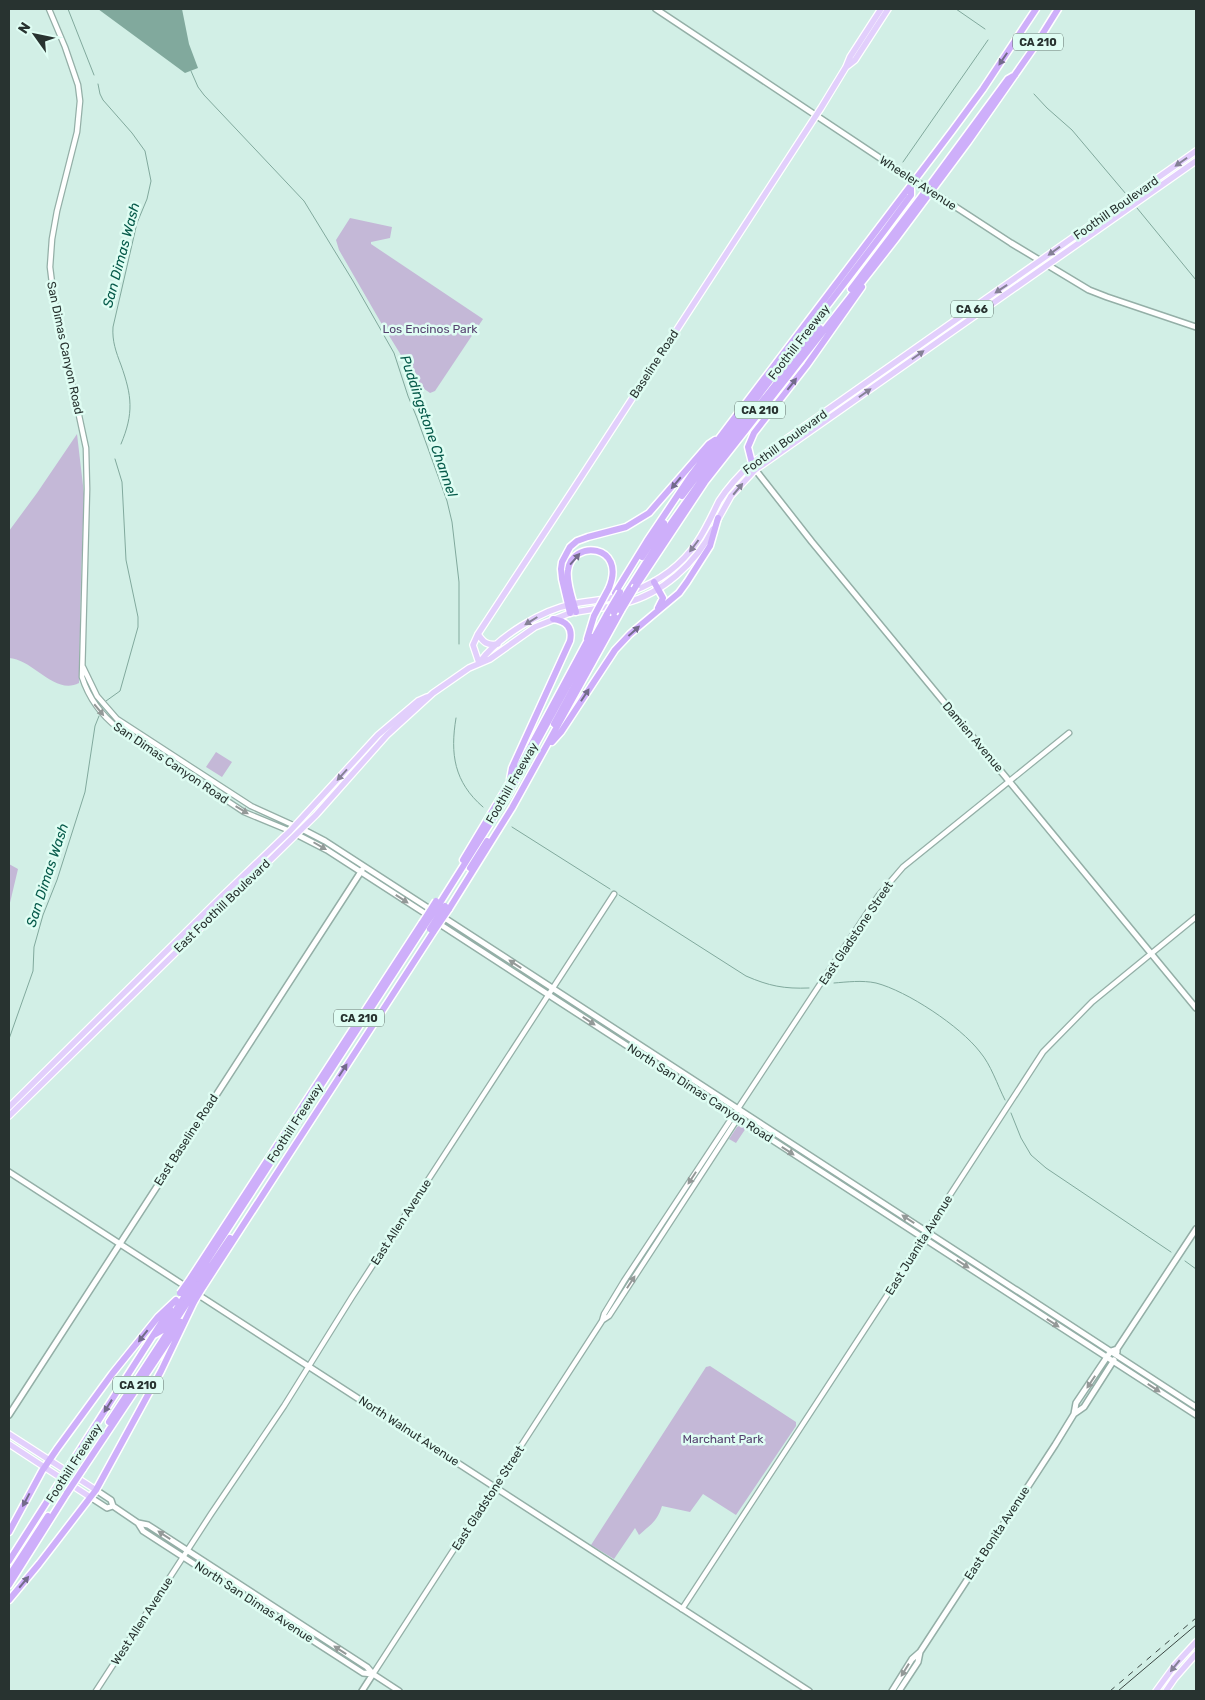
<svg xmlns="http://www.w3.org/2000/svg" width="1205" height="1700" viewBox="0 0 1205 1700" font-family="Rubik,sans-serif">
<style>
.green{fill:#c4b8d7}
.water{fill:#81a99d}
.lines{fill:none;stroke-linecap:round;stroke-linejoin:round}
.stream{stroke:#81a99d;stroke-width:1}
.tertiary-casing{stroke:#94afa7;stroke-width:7}
.secondary-casing{stroke:#94afa7;stroke-width:8}
.primary-casing{stroke:#fff;stroke-width:8}
.motorway-casing{stroke:#fff;stroke-width:9}
.tertiary{stroke:#fff;stroke-width:4.5}
.secondary{stroke:#fff;stroke-width:5}
.primary{stroke:#e2cffc;stroke-width:5.5}
.motorway{stroke:#ceaffa;stroke-width:6}
.tram{stroke:#3b4844;stroke-width:1}
.rail{stroke:#3b4844;stroke-width:1;stroke-dasharray:6 6;stroke-linecap:butt}
.secondary-bridge-casing{stroke:#94afa7;stroke-width:8;stroke-linecap:butt}
.motorway-bridge-casing{stroke:#fff;stroke-width:9;stroke-linecap:butt}
.secondary-bridge{stroke:#fff;stroke-width:5}
.motorway-bridge{stroke:#ceaffa;stroke-width:6}
.oneway{fill:#736b8b}
.oneway2{fill:#858196}
.oneway3{fill:#949998}
.labels{text-anchor:middle;stroke-width:5;stroke-linejoin:round;paint-order:stroke}
.shield{fill:#dffdf3;stroke:#5f706a;stroke-width:1}
.shield-label{font-size:11px;font-weight:bold;fill:#283330}
.street-label{font-size:12px;fill:#283330;stroke:#dffdf3}
.park-label{font-size:12px;fill:#55416f;stroke:#dffdf3}
.water-label{font-size:14px;font-style:italic;fill:#065a4a;stroke:#dffdf3}
</style>
<rect width="100%" height="100%" fill="#d2efe6"/>
<!-- green -->
<path class="green" d="M350,218L392,227L390,238L371,242V244L483,319L435,391L430,393L420,386L380,321L339,250L336,240Z
M77,434L84,494L81,578L79,683C55,696 33,659 9,658V531L37,493Z
M216,752L232,762L222,777L206,767Z
M9,864L18,869L9,907Z
M741,1125L746,1128L736,1143L729,1139L737,1127Z
M710,1366L796,1422V1426L736,1515L703,1494L690,1512L662,1506C657,1522 650,1525 639,1535L635,1528L614,1559L591,1545L706,1367Z"/>
<!-- water -->
<path class="water" d="M98,9H182L189,44L198,68L185,73Z"/>
<g class="lines">
<!-- stream -->
<path class="stream" d="M68,9L94,75
M956,9L985,29
M191,71L198,87L204,95L304,201L353,281L394,353L408,396L417,418L447,501L452,522L459,582V644
M98,84L100,94L103,100L132,133L145,151L151,181L147,199L137,223L113,327C112,341 116,352 121,365C132,396 134,413 121,444
M1034,94L1047,108L1072,130L1126,194
M903,162L988,40
M1137,208L1196,280
M106,701L120,691L138,627V617L126,560L122,482L115,459
M456,718C450,754 454,782 483,807
M512,827L610,889
M619,895L746,976C769,986 784,989 809,988
M834,983C847,982 862,980 876,983C907,991 960,1026 980,1052C991,1065 997,1084 1005,1100
M9,1039L33,971L34,947L43,915L57,880L85,792L95,726L99,716
M1011,1113L1021,1138L1031,1155L1046,1168L1171,1252
M1185,1261L1196,1269"/>
<!-- tertiary casing -->
<g class="tertiary-casing">
<path id="tertiary" d="M49,9L65,47L78,85L80,101L77,132L57,211L52,239L50,267L54,299L86,448L87,489L82,677C89,699 101,715 119,729L244,812L290,831
M83,667L97,696L117,719L251,806L295,826
M603,1320L609,1316L740,1115
M682,1609L886,1297L922,1238L1043,1052L1092,1002L1196,917
M373,1674L602,1321L604,1314L624,1281L879,895L903,867L1069,733
M96,1691L211,1514L284,1406L352,1297L614,894"/>
</g>
<!-- secondary casing -->
<g class="secondary-casing">
<path id="secondary" d="M656,9L901,172
M942,198L1011,243L1089,290L1107,297L1196,327
M754,468L812,542L1196,1008
M300,828L325,841L433,911
M290,831L327,850L429,916
M440,915L1196,1407
M438,923L1196,1415
M9,1172L188,1288
M197,1294L809,1691
M1117,1352V1349L1196,1229
M1074,1414L1084,1407L1114,1360
M9,1415L362,870
M96,1490L111,1500L113,1506L138,1523L148,1525L367,1667L373,1674L399,1691
M90,1497L107,1508L113,1506
M138,1523L143,1531L363,1673L373,1674
M362,1691L373,1674
M892,1691L912,1659L920,1652L1055,1445L1074,1414L1076,1403L1111,1351L1117,1349
M899,1691L918,1662L920,1652"/>
</g>
<!-- primary casing -->
<g class="primary-casing">
<path id="primary" d="M846,67L855,60L888,9
M717,521L731,496L755,470L1196,161
M631,592C658,582 681,566 697,542C706,529 712,515 719,501C728,487 739,475 752,463L1196,151
M625,603C662,594 696,563 713,529
M478,634C483,642 487,646 498,644
M479,663C498,637 541,610 573,604C589,601 604,600 620,596
M479,663L473,645L478,634L572,491L821,108L846,67L850,57L881,9
M9,1107L220,898L290,831L378,735L418,701L427,697
M9,1116L316,815L387,735L433,693L469,668L490,659L535,627L570,613L613,606
M9,1434L96,1490
M9,1444L90,1497
M1156,1691L1175,1665L1196,1642
M1166,1691L1175,1678L1196,1654"/>
</g>
<!-- motorway casing -->
<g class="motorway-casing">
<path id="motorway" d="M851,289L921,197L1008,79L1015,75
M752,463L748,447L754,433L807,365L862,287
M682,496L885,230L911,195V188
M642,557L664,523
M654,582L663,598L658,608
M636,586L705,482L895,240L968,142L1033,49L1058,9
M629,589L667,529L715,461L820,328
M615,593L647,541L692,474L952,131L983,89L1036,9
M576,612C573,600 566,583 568,570C572,539 627,544 609,588
M570,613L562,579L561,569L562,562L570,547L577,541L588,537L626,527L649,513L709,444L715,440
M587,639L594,616
M554,724L614,613
M552,742L561,732L615,650L630,634L679,593L687,582L710,546L718,518
M510,779L512,768L570,641C573,627 566,621 553,619
M463,860L525,757L590,636
M470,868L487,841
M440,903L508,795L607,614
M449,909L512,808L621,611
M190,1279L422,923
M194,1281L425,925
M198,1285L230,1238
M203,1287L434,931
M154,1335L163,1330L184,1297
M109,1422L189,1300
M72,1462L170,1309
M83,1469L181,1322
M9,1532L42,1471L57,1449L112,1374L158,1317L176,1300
M9,1561L57,1486
M9,1576L48,1516
M9,1585L67,1493
M9,1600L39,1564L96,1490L161,1371L194,1302"/>
</g>
<!-- tertiary -->
<use href="#tertiary" class="tertiary"/>
<!-- secondary -->
<use href="#secondary" class="secondary"/>
<!-- primary -->
<use href="#primary" class="primary"/>
<!-- motorway -->
<use href="#motorway" class="motorway"/>
<!-- tram -->
<path class="tram" d="M1118,1691L1196,1625"/>
<!-- rail -->
<path class="rail" d="M1110,1691L1196,1618"/>
<!-- secondary-bridge casing -->
<g class="secondary-bridge-casing">
<path id="secondary-bridge" d="M901,172L942,198"/>
</g>
<!-- motorway-bridge casing -->
<g class="motorway-bridge-casing">
<path id="motorway-bridge" d="M621,611L636,586
M614,613L629,589
M607,614L620,592
M594,616L609,588
M422,923L436,901
M425,925L440,903
M430,929L445,906
M434,931L449,909
M180,1293L190,1279
M184,1297L194,1281
M189,1300L198,1285
M194,1302L203,1287
M57,1486L72,1462
M67,1493L83,1469"/>
</g>
<!-- secondary-bridge -->
<use href="#secondary-bridge" class="secondary-bridge"/>
<!-- motorway-bridge -->
<use href="#motorway-bridge" class="motorway-bridge"/>
</g>
<!-- one-way arrows -->
<defs><path id="oneway-solid" d="M-6-.8H1V-3.2L6.5 0L1 3.2V.8H-6Z" transform="scale(1.25)"/></defs>
<g class="oneway">
<use href="#oneway-solid" transform="translate(1003 59) rotate(124)"/>
<use href="#oneway-solid" transform="translate(792 384) rotate(-52)"/>
<use href="#oneway-solid" transform="translate(676 483) rotate(130)"/>
<use href="#oneway-solid" transform="translate(575 559) rotate(-49)"/>
<use href="#oneway-solid" transform="translate(634 631) rotate(-42)"/>
<use href="#oneway-solid" transform="translate(585 695) rotate(-57)"/>
<use href="#oneway-solid" transform="translate(343 1070) rotate(-57)"/>
<use href="#oneway-solid" transform="translate(143 1336) rotate(128)"/>
<use href="#oneway-solid" transform="translate(108 1406) rotate(122)"/>
<use href="#oneway-solid" transform="translate(26 1500) rotate(118)"/>
<use href="#oneway-solid" transform="translate(24 1582) rotate(-50)"/>
</g>
<g class="oneway2">
<use href="#oneway-solid" transform="translate(1181 162) rotate(145)"/>
<use href="#oneway-solid" transform="translate(1054 251) rotate(144)"/>
<use href="#oneway-solid" transform="translate(1001 289) rotate(146)"/>
<use href="#oneway-solid" transform="translate(918 355) rotate(-35)"/>
<use href="#oneway-solid" transform="translate(865 393) rotate(-35)"/>
<use href="#oneway-solid" transform="translate(738 489) rotate(-50)"/>
<use href="#oneway-solid" transform="translate(694 546) rotate(127)"/>
<use href="#oneway-solid" transform="translate(531 621) rotate(148)"/>
<use href="#oneway-solid" transform="translate(342 775) rotate(132)"/>
<use href="#oneway-solid" transform="translate(1175 1666) rotate(129)"/>
</g>
<g class="oneway3">
<use href="#oneway-solid" transform="translate(99 710) rotate(50)"/>
<use href="#oneway-solid" transform="translate(242 810) rotate(31)"/>
<use href="#oneway-solid" transform="translate(320 846) rotate(30)"/>
<use href="#oneway-solid" transform="translate(402 899) rotate(33)"/>
<use href="#oneway-solid" transform="translate(515 964) rotate(-147)"/>
<use href="#oneway-solid" transform="translate(589 1021) rotate(33)"/>
<use href="#oneway-solid" transform="translate(788 1151) rotate(33)"/>
<use href="#oneway-solid" transform="translate(692 1178) rotate(123)"/>
<use href="#oneway-solid" transform="translate(908 1219) rotate(-147)"/>
<use href="#oneway-solid" transform="translate(963 1264) rotate(33)"/>
<use href="#oneway-solid" transform="translate(631 1282) rotate(-57)"/>
<use href="#oneway-solid" transform="translate(1053 1323) rotate(33)"/>
<use href="#oneway-solid" transform="translate(1091 1382) rotate(124)"/>
<use href="#oneway-solid" transform="translate(1154 1388) rotate(33)"/>
<use href="#oneway-solid" transform="translate(164 1535) rotate(-147)"/>
<use href="#oneway-solid" transform="translate(340 1650) rotate(-147)"/>
<use href="#oneway-solid" transform="translate(905 1670) rotate(122)"/>
</g>
<g class="labels">
<!-- shield labels -->
<g class="shield">
<rect x="1013" y="33.5" width="50" height="17" rx="4"/>
<rect x="951" y="300.5" width="42" height="17" rx="4"/>
<rect x="735" y="401.5" width="50" height="17" rx="4"/>
<rect x="334" y="1009.5" width="50" height="17" rx="4"/>
<rect x="113" y="1376.5" width="50" height="17" rx="4"/>
</g>
<g class="shield-label">
<text x="1038" y="46">CA 210</text>
<text x="972" y="313">CA 66</text>
<text x="760" y="414">CA 210</text>
<text x="359" y="1022">CA 210</text>
<text x="138" y="1389">CA 210</text>
</g>
<!-- street labels -->
<g class="street-label">
<text transform="translate(918 183) rotate(33)" y="4">Wheeler Avenue</text>
<text transform="translate(1116 208) rotate(-35)" y="4">Foothill Boulevard</text>
<text transform="translate(799 342) rotate(-52)" y="4">Foothill Freeway</text>
<text transform="translate(65 348) rotate(78)" y="4">San Dimas Canyon Road</text>
<text transform="translate(654 364) rotate(-57)" y="4">Baseline Road</text>
<text transform="translate(785 442) rotate(-36)" y="4">Foothill Boulevard</text>
<text transform="translate(973 737) rotate(50)" y="4">Damien Avenue</text>
<text transform="translate(171 763) rotate(34)" y="4">San Dimas Canyon Road</text>
<text transform="translate(512 783) rotate(-60)" y="4">Foothill Freeway</text>
<text transform="translate(222 906) rotate(-44)" y="4">East Foothill Boulevard</text>
<text transform="translate(856 933) rotate(-56)" y="4">East Gladstone Street</text>
<text transform="translate(700 1093) rotate(33)" y="4">North San Dimas Canyon Road</text>
<text transform="translate(295 1123) rotate(-57)" y="4">Foothill Freeway</text>
<text transform="translate(186 1140) rotate(-57)" y="4">East Baseline Road</text>
<text transform="translate(401 1222) rotate(-57)" y="4">East Allen Avenue</text>
<text transform="translate(919 1245) rotate(-58)" y="4">East Juanita Avenue</text>
<text transform="translate(409 1431) rotate(33)" y="4">North Walnut Avenue</text>
<text transform="translate(74 1463) rotate(-57)" y="4">Foothill Freeway</text>
<text transform="translate(488 1498) rotate(-57)" y="4">East Gladstone Street</text>
<text transform="translate(997 1533) rotate(-57)" y="4">East Bonita Avenue</text>
<text transform="translate(254 1602) rotate(33)" y="4">North San Dimas Avenue</text>
<text transform="translate(142 1621) rotate(-57)" y="4">West Allen Avenue</text>
</g>
<!-- park labels -->
<g class="park-label">
<text x="430" y="333">Los Encinos Park</text>
<text x="723" y="1443">Marchant Park</text>
</g>
<!-- water labels -->
<g class="water-label">
<text transform="translate(121 255) rotate(-75)" y="5">San Dimas Wash</text>
<text transform="translate(429 426) rotate(71)" y="5">Puddingstone Channel</text>
<text transform="translate(47 875) rotate(-72)" y="5">San Dimas Wash</text>
</g>
</g>
<!-- border -->
<rect width="1205" height="1700" fill="none" stroke="#283330" stroke-width="20"/>
<!-- north arrow -->
<g transform="translate(35 35) rotate(303)" stroke="#dffdf3" stroke-width="4" paint-order="stroke">
<path d="M0-4L9 19L0 12L-9 19Z" fill="#283330"/>
<text y="-8" font-size="14" font-weight="bold" text-anchor="middle" fill="#283330">N</text>
</g>
</svg>
